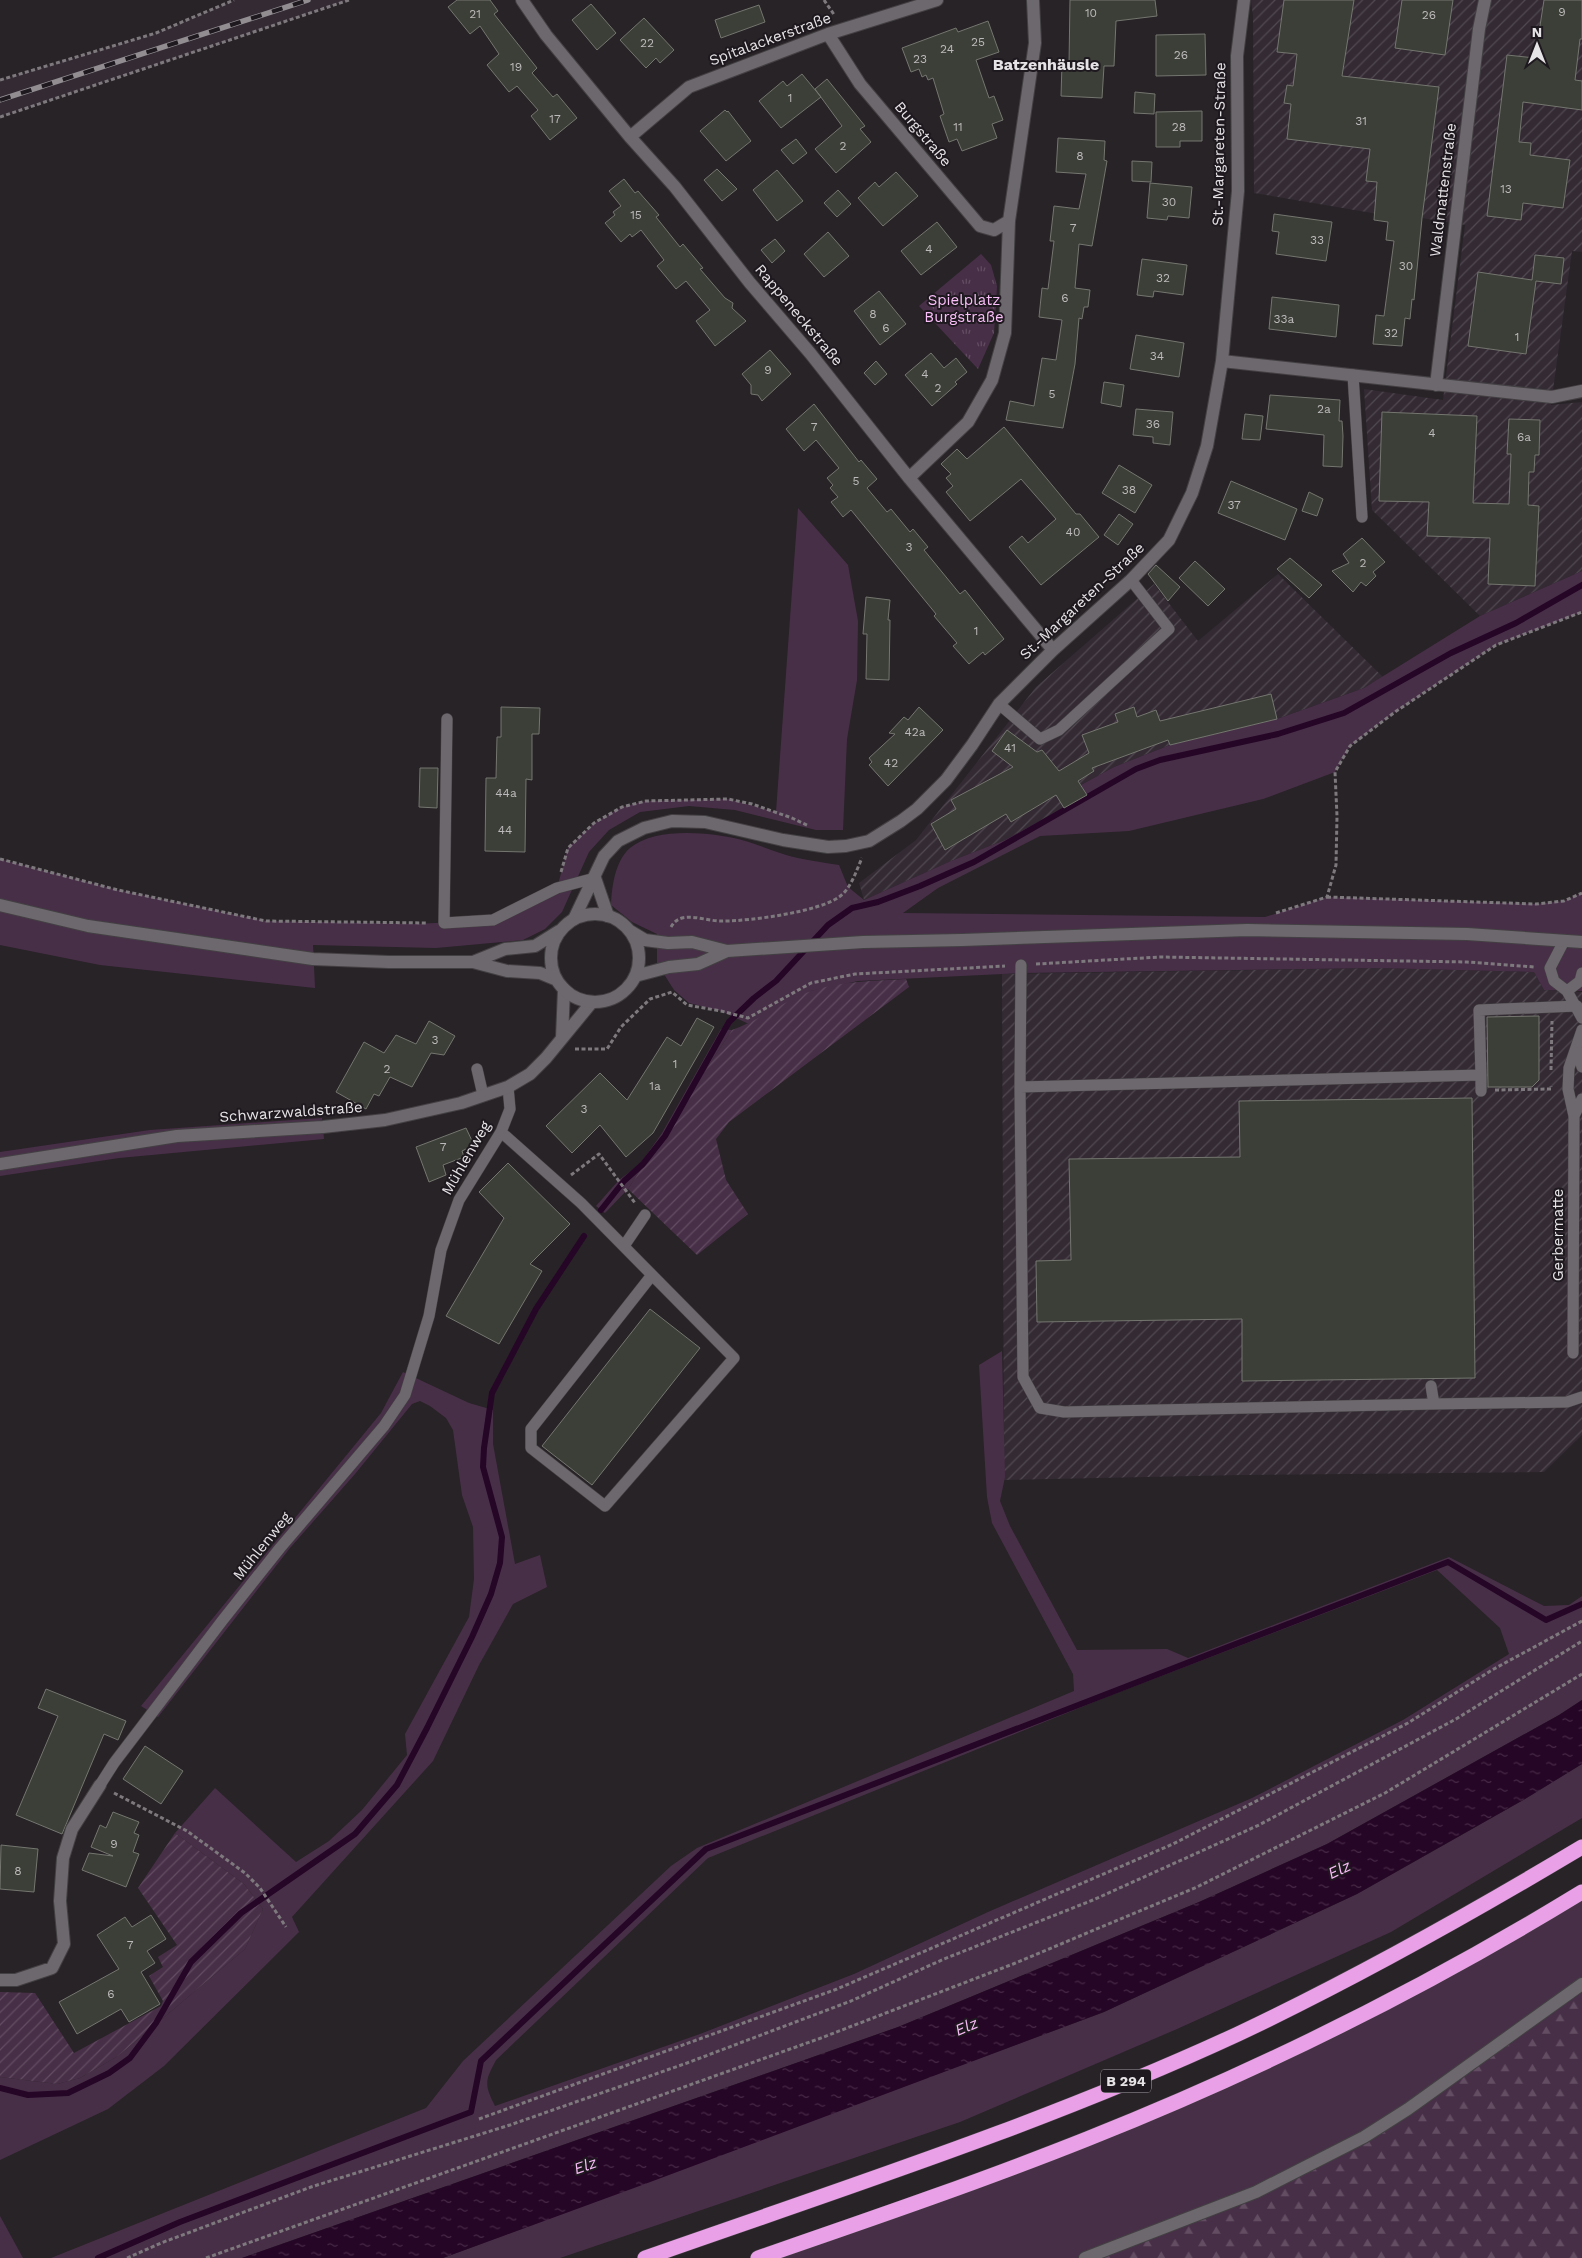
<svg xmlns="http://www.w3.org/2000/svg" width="1582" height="2258" viewBox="0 0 1582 2258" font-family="'Work Sans',sans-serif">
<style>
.built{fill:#332a33}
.industrial{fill:url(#industrial-furrows)}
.grass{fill:#482f48;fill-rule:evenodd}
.forest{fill:url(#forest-firs)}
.park{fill:url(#park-tufts)}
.garden{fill:url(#garden-furrows)}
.water{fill:url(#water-ripples)}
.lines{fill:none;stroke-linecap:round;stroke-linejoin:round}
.stream{stroke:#260626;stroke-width:6}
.building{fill:#3c3e38;stroke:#74766f}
.lane-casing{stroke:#434043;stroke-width:12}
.street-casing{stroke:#434043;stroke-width:14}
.secondary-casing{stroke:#434043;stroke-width:14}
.highway-casing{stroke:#434043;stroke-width:16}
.path{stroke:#7d797d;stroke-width:3;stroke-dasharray:4 2.5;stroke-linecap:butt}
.lane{stroke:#6d686d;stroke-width:11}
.street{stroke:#6d686d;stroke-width:12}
.secondary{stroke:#6d686d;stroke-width:12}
.highway{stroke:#e9a0e7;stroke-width:15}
.rail-casing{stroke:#918d91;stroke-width:5.5}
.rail{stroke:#1e191e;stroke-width:4;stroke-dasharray:11;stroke-linecap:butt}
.labels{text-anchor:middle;stroke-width:4;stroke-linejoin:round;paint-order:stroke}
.number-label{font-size:12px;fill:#bcbaba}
.shield{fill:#1e191e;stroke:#aaa6aa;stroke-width:1}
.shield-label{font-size:14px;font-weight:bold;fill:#e6e3e6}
.street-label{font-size:15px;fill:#e6e3e6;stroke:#1e191e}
.park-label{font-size:15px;fill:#fabef9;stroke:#1e191e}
.neighbourhood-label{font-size:16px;font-weight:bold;fill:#e6e3e6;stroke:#1e191e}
.water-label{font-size:16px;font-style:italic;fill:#f6baf4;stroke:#1e191e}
</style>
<defs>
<pattern id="industrial-furrows" width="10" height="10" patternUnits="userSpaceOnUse" patternTransform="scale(1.25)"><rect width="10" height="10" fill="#332a33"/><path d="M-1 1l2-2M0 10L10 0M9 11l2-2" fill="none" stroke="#514951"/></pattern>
<pattern id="forest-firs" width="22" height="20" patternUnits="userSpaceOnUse" patternTransform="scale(1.25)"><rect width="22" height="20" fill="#482f48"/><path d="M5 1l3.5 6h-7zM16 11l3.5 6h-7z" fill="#624d62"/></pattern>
<pattern id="park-tufts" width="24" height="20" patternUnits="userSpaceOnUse" patternTransform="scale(1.25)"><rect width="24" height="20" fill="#482f48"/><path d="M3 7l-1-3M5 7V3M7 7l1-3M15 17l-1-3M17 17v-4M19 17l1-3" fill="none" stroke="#624d62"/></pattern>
<pattern id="garden-furrows" width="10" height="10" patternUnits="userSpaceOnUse" patternTransform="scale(1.25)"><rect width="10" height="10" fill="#482f48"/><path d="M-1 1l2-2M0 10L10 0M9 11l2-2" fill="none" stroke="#624d62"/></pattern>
<pattern id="water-ripples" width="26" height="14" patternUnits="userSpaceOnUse" patternTransform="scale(1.25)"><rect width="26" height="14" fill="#260626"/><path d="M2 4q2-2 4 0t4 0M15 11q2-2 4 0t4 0" fill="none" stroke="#462a46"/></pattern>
</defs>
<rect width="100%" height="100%" fill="#282327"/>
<!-- built -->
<path class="built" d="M234,0H349L0,117V80L156,33Z"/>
<!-- industrial -->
<path class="industrial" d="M1251,0H1582V252L1572,251L1551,405L1582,402V571L1480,616L1372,510L1364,389L1443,400L1465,225L1422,218L1384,215L1254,193L1253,16Z
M1278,574L1383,677L1364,688L1277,719L1170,745L1114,767L1081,785L1087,795L1005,840L951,861L864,900L859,883L916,840L1036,687L1154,584L1198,641Z
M1378,968L1534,972L1544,990L1582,992V1435L1544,1472L1242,1475L1004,1480L1002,974Z"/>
<!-- grass -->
<path class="grass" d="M798,508L848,565L858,621L857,680L847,739L843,830H816L735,810L689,806L640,812L609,830L589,852L562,912L545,929L523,940L436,948L313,945L315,988L100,965L0,945V859L118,890L266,921L416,924L494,920L557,888L568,848L594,823L622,807L646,801L728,799L776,812Z
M1582,571V612L1496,645L1395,712L1350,746L1335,772L1263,799L1129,831L1040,836L938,888L903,913L1265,917L1327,897L1536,904L1564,901L1582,893V991L1544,990L1534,972L1378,968L1022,973L858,981L811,991L749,1024L721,1011L689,1003L674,990L657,963V934L632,922L611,905C612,886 615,861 630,848C655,827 708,832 738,839C754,843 770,850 786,855C803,860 821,862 839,865L848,887L864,900L951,861L1005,840L1086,795L1081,785L1114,767L1170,745L1277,719L1364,688L1480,616Z
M721,1029L732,1030L628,1189L605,1213L596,1206L619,1180L640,1164L662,1133Z
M322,1118L324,1139L119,1158L0,1176V1152L150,1130Z
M1002,1351L1005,1477L1000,1501L1010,1526L1077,1650L1167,1649L1188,1658L1449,1557L1544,1606L1569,1605L1582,1596V1700L1559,1715L1327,1844L1199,1902L898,2027L242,2258H51L426,2108L463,2061L671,1866L697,1848L1074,1691L1073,1674L992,1523L987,1497L979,1365ZM1437,1570L1500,1628L1509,1654L1403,1720L1252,1798L988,1912L854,1974L700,2034L495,2106C484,2084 485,2081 496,2060L708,1858L1104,1698Z
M403,1372L469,1403L493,1410V1444L515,1564L540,1555L547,1587L513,1604L479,1665L433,1761L292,1917L299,1932L164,2066L108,2109L0,2160V2077L57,2084L80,2078L118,2056L245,1949L263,1909L244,1884L175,1833L215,1788L296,1862L329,1841L362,1810L407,1755L405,1734L469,1617L474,1579L473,1527L462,1495L453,1430L446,1418L430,1406L420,1401L412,1404L355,1474L290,1548L158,1717L141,1706L381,1413Z
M1582,1764V1818L1391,1932L1177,2029L960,2122L560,2258H443L1104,2012L1357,1894L1525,1799Z
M1582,1892V1984L1408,2109L1256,2192L1085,2258H758L888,2213L1262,2063Z
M0,2216L23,2258H0Z"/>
<!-- forest -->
<path class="forest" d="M1582,1984V2258H1085L1256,2192L1364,2137Z"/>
<!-- park -->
<path class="park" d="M981,254L991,265L997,286L994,333L978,369L919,306Z"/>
<!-- garden -->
<path class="garden" d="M906,979L909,987L729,1122L716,1139L726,1180L748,1214L697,1255L628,1189L732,1030C760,1020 784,1001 811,991C841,981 875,981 906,979Z
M175,1833L244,1884L263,1909L245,1949L118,2056L80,2078L57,2084L0,2077V1992L35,1993L74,2053L161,2006L163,2001L149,1976L163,1967L158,1957L177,1945L138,1888Z"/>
<!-- water -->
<path class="water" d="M1582,1700V1764L1525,1799L1357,1894L1104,2012L645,2184L443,2258H242L898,2027L1199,1902L1327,1844L1559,1715Z"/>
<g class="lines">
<!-- stream -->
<path class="stream" d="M601,1210L624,1181L643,1164L665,1136L729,1022L754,998L776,981L828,925L852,908L878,902L920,886L974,862L1136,769L1160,760L1278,734L1344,713L1451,653L1516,623L1582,585
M0,2088L28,2095L68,2093L109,2073L130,2058L156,2023L191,1962L241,1913L355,1834L397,1785L427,1728L472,1637L491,1594L500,1563L502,1537L483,1467L484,1448L492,1393L536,1309L584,1236
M98,2258L180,2222L471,2112L481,2061L706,1849L1448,1562L1546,1620L1582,1604"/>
</g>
<!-- building -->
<path class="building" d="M457,0H490L498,11L494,14L537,68L532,73L553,97L557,94L577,118L550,140L531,116L538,110L517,86L509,92L487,65L499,54L480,26L470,34L448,7Z
M1070,0H1155L1157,16L1116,21L1114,66H1104L1102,98L1061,96L1062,64H1069Z
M1284,0H1354L1342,76L1439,87L1422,218L1414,300L1412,299L1410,319L1405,318L1402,346L1373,344L1376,315L1384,316L1394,241L1386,240L1388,222L1374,220L1377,182L1366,181L1370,149L1287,139L1291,104L1284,103L1287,85L1293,86L1297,54L1277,52Z
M1402,0H1453L1445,55L1395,48Z
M1544,0H1582V39H1580L1575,80L1582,81V110L1523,102L1519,142L1531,143L1530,155L1570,160L1563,208L1523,203L1521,220L1487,216L1507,55L1535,58Z
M591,4L616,33L597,50L572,20Z
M759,5L765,22L721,38L715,20Z
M644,18L674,50L660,63L656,58L646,68L620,40Z
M988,21L999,52L976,60L989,98L994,96L1003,120L992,124L997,138L962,151L957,139L949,142L940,116L944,114L933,78L928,80L926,75L922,77L919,69L911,72L902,48L956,28L958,32Z
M1205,34L1206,75L1156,76V35Z
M802,74L821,97L781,128L759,101L783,81L787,86Z
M827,79L865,126L860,129L871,142L836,173L815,149L842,126L815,89Z
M1135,92L1155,94L1154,114L1134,113Z
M725,110L727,112L728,111L751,141L726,161L700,131Z
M1202,111V141H1180V147H1156V112Z
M1058,138L1105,141L1104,160L1107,161L1092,246L1079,244L1075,288L1090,290L1088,307H1084L1082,319L1079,318L1075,364L1063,428L1006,420L1010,401L1034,406L1042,358L1056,360L1062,320L1039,317L1042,288L1048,289L1054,241H1050L1054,206L1079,209L1086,174L1056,172Z
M796,139L807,153L793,164L781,150Z
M1132,161L1152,162L1151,182L1132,181Z
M717,169L737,189L722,201L704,180Z
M777,170L803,201L777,221L753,190Z
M896,172L918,196L883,226L858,198L875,182L879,187Z
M624,179L635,193L638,191L659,215L656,217L680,247L683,244L703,268L700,269L725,298L733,303L732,308L746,321L715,346L696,321L710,310L686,281L676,289L657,266L664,260L641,230L632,237L630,234L621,242L605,223L615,215L613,212L621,206L609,191Z
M1150,183L1192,187L1189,218L1168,216L1167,220L1147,218Z
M838,190L851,204L837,217L824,203Z
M1274,214L1332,222L1326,261L1276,254L1279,232L1272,231Z
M937,222L957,247L921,275L901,251Z
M828,232L849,256L824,277L804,254Z
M775,239L785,251L772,263L761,250Z
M1535,255L1564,258L1561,284L1536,281L1526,354L1468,346L1478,272L1532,280Z
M1142,259L1187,265L1183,295L1154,291L1153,297L1137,295Z
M879,291L906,324L880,345L854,311Z
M1272,297L1339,305L1336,337L1269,329Z
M1136,335L1184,343L1179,377L1130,369Z
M770,350L791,374L762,401L758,395L751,394V385L742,374Z
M931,353L944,368L956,358L967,372L955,382L957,384L932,406L905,375Z
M876,361L887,374L875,385L864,373Z
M1104,382L1124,385L1121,407L1101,403Z
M1270,395L1340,400L1339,421H1342L1343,436L1342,467L1323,466L1324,435L1266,429Z
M814,404L859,462L861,460L877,479L867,488L887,512L891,509L910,532L913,529L928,547L924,550L960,594L965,590L1004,639L985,655L983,652L969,664L953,646L957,643L934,616L936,614L851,510L843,517L831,502L838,497L830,488L833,485L827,478L839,468L816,440L804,451L786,429Z
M1136,409L1173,412L1170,445L1153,443V437L1133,435Z
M1382,412L1477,416L1473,503L1509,504L1511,454H1507L1509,419L1540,420L1539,455H1535L1534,472H1529L1528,505L1539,506L1535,586L1488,584L1490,538L1427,536L1429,502L1379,501Z
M1245,414L1263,416L1260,440L1242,439Z
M1004,427L1076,514H1080L1099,537L1041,585L1009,547L1022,536L1028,543L1056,519L1021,479L970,521L946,492L953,486L946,478L951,474L941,464L957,449L967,459Z
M1119,465L1152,485L1135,513L1102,493Z
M1231,481L1297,509L1285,540L1218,513Z
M1309,492L1323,499L1317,516L1302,511Z
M1119,514L1133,524L1118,545L1104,535Z
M1362,538L1385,562L1373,572L1376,576L1366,586L1361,582L1353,592L1332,571L1349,563L1343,554Z
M1290,558L1322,585L1309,598L1277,569Z
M1195,561L1225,589L1208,606L1179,578Z
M1156,565L1180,587L1168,601L1148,574Z
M866,597L890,600L888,620H890L889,680L866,679L867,634H863Z
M1271,694L1277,719L1170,745L1168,740L1092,768L1094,771L1078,781L1087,795L1064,808L1056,795L1011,822L1006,814L945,850L931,824L956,809L951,800L1013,767L992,751L1007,730L1037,752L1042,750L1059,771L1089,753L1082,735L1118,722L1115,714L1134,707L1137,717L1156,710L1160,721Z
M501,707L540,708L539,734H532V780L526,779L525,852L485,851L486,778H496L497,737H501Z
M919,707L943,730L888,786L869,765L872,762L869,758L895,734L889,733L904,717L908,720Z
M420,768H438L437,808L419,807Z
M1539,1016V1080L1532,1087H1488L1487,1017Z
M697,1018L714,1027L653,1133L626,1157L600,1125L572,1153L546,1126L600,1073L627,1100L667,1037L681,1046Z
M429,1021L455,1036L444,1055L431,1053L412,1087L390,1077L379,1096L374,1094L366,1109L336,1092L364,1042L384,1053L396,1035L416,1044Z
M1472,1098L1475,1378L1242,1381V1319L1037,1322L1036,1261L1071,1260L1069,1159L1240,1157L1239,1101Z
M466,1128L474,1145L462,1151L464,1157L443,1165L446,1175L429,1182L416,1147Z
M508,1163L570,1224L530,1264L542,1271L499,1344L446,1316L504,1218L479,1192Z
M650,1309L700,1348L592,1485L542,1446Z
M46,1689L126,1721L118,1740L104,1734L62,1834L16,1815L58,1716L38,1708Z
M145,1746L183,1771L161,1804L123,1779Z
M113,1812L139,1822L134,1833L139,1835L133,1852L139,1854L126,1887L82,1870L89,1853L113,1856L91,1847L100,1825L106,1828Z
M1,1845L38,1849L34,1892L0,1889Z
M151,1915L166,1939L147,1951L155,1963L141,1972L160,2004L129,2022L121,2009L77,2034L59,2002L119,1969L97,1935L125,1917L132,1927Z"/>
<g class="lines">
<!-- lane casing -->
<g class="lane-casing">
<path id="lane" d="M1353,375L1362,517
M999,704L1040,739L1059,730L1169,629L1131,580
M447,719L444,923L493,920L557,888L595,878
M1564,941L1550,968L1554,981L1567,991L1582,1018
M1021,965L1020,1087L1481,1075V1091
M1567,991L1580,981L1582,973
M1577,1050L1582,1067
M477,1069L483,1095
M1481,1075L1479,1010L1577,1006
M1020,1087L1023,1377L1040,1408L1064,1412L1434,1404
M1574,1116L1582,1099
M501,1132L581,1203L734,1358L605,1506L531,1448V1429L652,1275
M624,1246L645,1215
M1573,1353L1574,1116L1568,1089L1569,1068L1582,1030
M1431,1386L1434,1404L1567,1402L1582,1397
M100,1785L114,1763L222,1621L280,1548L384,1426L405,1395L429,1316L441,1250L459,1200L501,1132L510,1109L508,1087"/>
</g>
<!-- street casing -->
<g class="street-casing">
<path id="street" d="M522,0L546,35L630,137L675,187L750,283L810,353L909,478L1053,650
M828,34L860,84L980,226L994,230L1009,221
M630,137L689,87L828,34L937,0
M1222,361L1552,397L1582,391
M1436,385L1479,29L1485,0
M909,478L968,422L992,380L1005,333L1009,221L1035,43L1033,0
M595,878L608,916
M574,919L604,856L618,841L644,828L672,821L705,822L783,840L828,847L846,846L869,841L901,821L917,809L946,780L972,745L999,704L1053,650L1131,580L1169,540L1192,493L1207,446L1222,361L1238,191L1237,56L1244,0
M562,1038L564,989
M0,1164L177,1136L323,1127L385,1120L461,1103L508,1087L530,1074L546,1058L592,1002
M0,1980H16L52,1968L64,1944L60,1901L63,1858L72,1829L100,1785"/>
</g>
<!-- secondary casing -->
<g class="secondary-casing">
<path id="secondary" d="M0,905L88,926L313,959L389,962H473L507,971L540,973L557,980
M551 958a44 44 0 1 1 88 0a44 44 0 1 1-88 0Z
M630,931L645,940L668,943L692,942L727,951L863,942L962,940L1247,930L1467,934L1582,942
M473,962L505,949L535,946L559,931
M635,976L669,967L698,964L727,951
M1085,2258L1256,2192L1364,2137L1408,2109L1582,1984"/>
</g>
<!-- highway casing -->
<g class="highway-casing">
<path id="highway" d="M645,2258C844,2188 1046,2123 1238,2034C1356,1978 1470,1914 1582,1847
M758,2258C868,2220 979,2182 1087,2139C1258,2071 1425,1988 1582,1892"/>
</g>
<!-- path -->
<path class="path" d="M824,0L835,16
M0,80L156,33L234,0
M0,117L349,0
M0,859L118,890L266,921L428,923
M561,872L568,848L594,823L622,807L646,801L728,799L752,804L792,818L809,826
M1327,897L1536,904L1564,901L1582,893
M1276,913L1327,897L1336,865L1337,816L1335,772L1350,746L1395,712L1496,645L1582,612
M671,927C674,922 676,920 682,918C695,915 711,922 724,921C750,921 818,912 839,897C851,889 856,871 862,858
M1036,964L1160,957L1467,962L1535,967
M575,1049H607L621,1027L650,999L672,992L687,1005L721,1011L748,1018L811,983L855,974L1005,966
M1551,1070L1552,1021
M1495,1090L1551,1089V1086
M571,1175L599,1154L635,1203
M114,1793L187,1831L245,1873L260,1888L286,1927
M479,2119L837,1989L1173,1844L1408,1723L1492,1670L1582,1621
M127,2258L161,2243L311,2187L510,2125L687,2063L851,2001L944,1959L1093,1900L1259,1825L1456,1719L1582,1641
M206,2258L821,2038L1013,1964L1197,1887L1385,1793L1582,1674"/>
<!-- lane -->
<use href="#lane" class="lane"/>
<!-- street -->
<use href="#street" class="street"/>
<!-- secondary -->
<use href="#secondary" class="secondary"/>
<!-- highway -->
<use href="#highway" class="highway"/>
<!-- rail casing -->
<g class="rail-casing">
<path id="rail" d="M0,100L308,0"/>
</g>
<!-- rail -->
<use href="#rail" class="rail"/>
</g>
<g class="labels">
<!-- number labels -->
<g class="number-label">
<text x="1562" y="16">9</text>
<text x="1091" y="17">10</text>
<text x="475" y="18">21</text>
<text x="1429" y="19">26</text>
<text x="978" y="46">25</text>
<text x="647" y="47">22</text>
<text x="947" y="53">24</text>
<text x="1181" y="59">26</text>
<text x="920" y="63">23</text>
<text x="516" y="71">19</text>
<text x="790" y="102">1</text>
<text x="555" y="123">17</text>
<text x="1361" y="125">31</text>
<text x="958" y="131">11</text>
<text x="1179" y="131">28</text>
<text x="843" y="150">2</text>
<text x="1080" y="160">8</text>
<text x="1506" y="193">13</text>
<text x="1169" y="206">30</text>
<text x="636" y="219">15</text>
<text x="1073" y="232">7</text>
<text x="1317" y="244">33</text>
<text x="929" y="253">4</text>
<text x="1406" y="270">30</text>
<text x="1163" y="282">32</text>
<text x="1065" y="302">6</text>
<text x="873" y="318">8</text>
<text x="1284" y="323">33a</text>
<text x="886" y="332">6</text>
<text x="1391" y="337">32</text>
<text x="1517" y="341">1</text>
<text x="1157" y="360">34</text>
<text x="768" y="374">9</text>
<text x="925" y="378">4</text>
<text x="938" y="392">2</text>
<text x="1052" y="398">5</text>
<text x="1324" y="413">2a</text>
<text x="1153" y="428">36</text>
<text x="814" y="431">7</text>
<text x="1432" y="437">4</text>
<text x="1524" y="441">6a</text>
<text x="856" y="485">5</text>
<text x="1129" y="494">38</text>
<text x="1234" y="509">37</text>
<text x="1073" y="536">40</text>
<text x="909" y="551">3</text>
<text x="1363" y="567">2</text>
<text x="976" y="635">1</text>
<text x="915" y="736">42a</text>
<text x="1010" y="752">41</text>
<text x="891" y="767">42</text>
<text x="506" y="797">44a</text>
<text x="505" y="834">44</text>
<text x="435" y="1044">3</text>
<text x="675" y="1068">1</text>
<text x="387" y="1073">2</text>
<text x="655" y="1090">1a</text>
<text x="584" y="1113">3</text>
<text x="443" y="1151">7</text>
<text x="114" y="1848">9</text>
<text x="18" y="1875">8</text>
<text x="130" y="1949">7</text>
<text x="111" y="1998">6</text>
</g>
<!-- shield labels -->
<rect class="shield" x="1101" y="2069.5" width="50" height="23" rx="4"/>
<g class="shield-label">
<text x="1126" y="2086">B 294</text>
</g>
<!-- street labels -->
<g class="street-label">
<text transform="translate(770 39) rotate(-20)" y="5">Spitalackerstraße</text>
<text transform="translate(923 134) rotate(50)" y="5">Burgstraße</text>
<text transform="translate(1219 144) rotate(-89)" y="5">St.-Margareten-Straße</text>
<text transform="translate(1443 190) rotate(-83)" y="5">Waldmattenstraße</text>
<text transform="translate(799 315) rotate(50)" y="5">Rappeneckstraße</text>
<text transform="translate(1082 601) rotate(-43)" y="5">St.-Margareten-Straße</text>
<text transform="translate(291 1112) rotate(-4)" y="5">Schwarzwaldstraße</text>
<text transform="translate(466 1158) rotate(-60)" y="5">Mühlenweg</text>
<text transform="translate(1558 1235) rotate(-90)" y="5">Gerbermatte</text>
<text transform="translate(262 1546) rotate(-51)" y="5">Mühlenweg</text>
</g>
<!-- park labels -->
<g class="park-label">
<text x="964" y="305">Spielplatz<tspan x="964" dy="17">Burgstraße</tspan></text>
</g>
<!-- neighbourhood labels -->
<g class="neighbourhood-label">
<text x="1046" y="70">Batzenhäusle</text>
</g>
<!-- water labels -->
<g class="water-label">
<text transform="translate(1339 1869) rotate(-25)" y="6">Elz</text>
<text transform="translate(966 2026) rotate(-23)" y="6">Elz</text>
<text transform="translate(585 2165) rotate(-19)" y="6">Elz</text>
</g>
</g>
<!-- north arrow -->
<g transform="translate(1537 45)" stroke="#1e191e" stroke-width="4" paint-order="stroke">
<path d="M0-4L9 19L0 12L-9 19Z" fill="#e6e3e6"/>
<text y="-8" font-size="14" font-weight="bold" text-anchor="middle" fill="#e6e3e6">N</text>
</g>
</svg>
